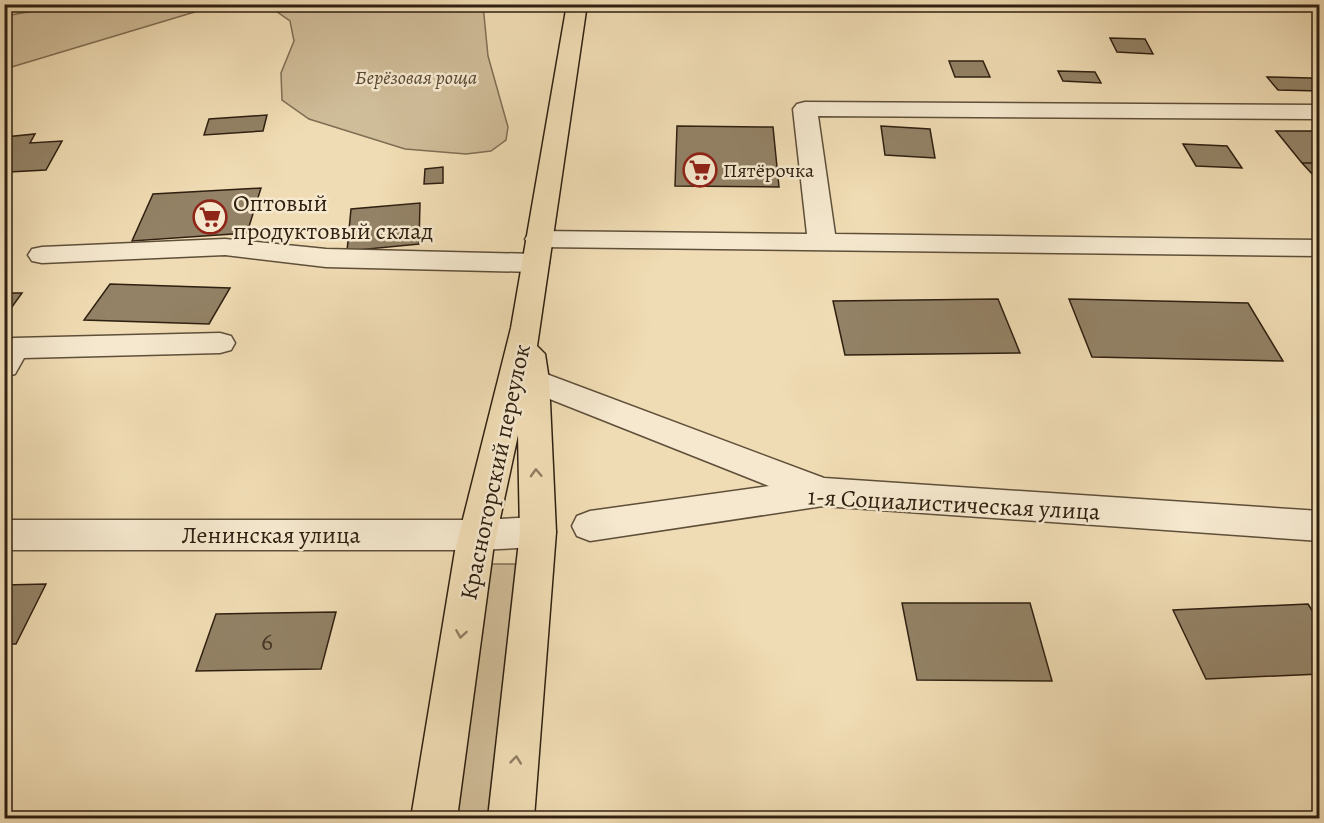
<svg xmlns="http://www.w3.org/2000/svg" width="1324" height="823" viewBox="0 0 1324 823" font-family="Alegreya,serif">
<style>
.green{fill:#cfbc98;stroke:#7f6e54;stroke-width:1.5}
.building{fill:#938266;stroke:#2f2011;stroke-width:1.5}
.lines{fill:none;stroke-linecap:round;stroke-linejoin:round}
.minor-casing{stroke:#5f4f3a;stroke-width:3}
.major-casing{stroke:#2f2011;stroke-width:3}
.minor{fill:#f5e8ce;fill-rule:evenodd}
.major{fill:#f0dcb4;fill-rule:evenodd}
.oneway{stroke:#907e62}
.labels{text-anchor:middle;stroke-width:5;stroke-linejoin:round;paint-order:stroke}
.far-park-label{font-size:20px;font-style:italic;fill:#574733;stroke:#f5e8ce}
.far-poi-label{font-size:20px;fill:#2f2011;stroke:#f5e8ce;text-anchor:start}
.poi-label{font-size:24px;fill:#2f2011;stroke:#f5e8ce;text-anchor:start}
.street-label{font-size:24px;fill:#2f2011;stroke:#f5e8ce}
.near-number-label{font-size:26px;fill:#483826}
</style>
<rect width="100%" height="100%" fill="#f0dcb4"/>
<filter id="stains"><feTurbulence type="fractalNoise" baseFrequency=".00333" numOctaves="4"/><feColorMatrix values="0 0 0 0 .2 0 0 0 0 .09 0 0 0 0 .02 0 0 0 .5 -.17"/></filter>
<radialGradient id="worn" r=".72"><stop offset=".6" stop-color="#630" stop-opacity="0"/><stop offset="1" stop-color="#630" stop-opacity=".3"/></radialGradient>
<!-- green -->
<path class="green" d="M67,5V4L218,5L5,69V16Z
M258,5H483L488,56L508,127L506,140L491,151L466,154L405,149L309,119L282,100L281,73L294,41L290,21L270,7Z
M489,564H518L490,818H455Z"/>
<!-- building -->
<path class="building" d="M1110,38L1145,39L1153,54L1117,52Z
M949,61H983L990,77H955Z
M1058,71L1095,72L1101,83L1063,81Z
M1267,77L1311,78L1320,88V91L1278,90Z
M267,115L263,131L204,135L209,119Z
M677,126L773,127L779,187L675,186Z
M881,126L930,129L935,158L885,155Z
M1276,131H1320V163H1302Z
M35,134L30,143L62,141L46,170L9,172L4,180L5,137Z
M1183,144L1227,146L1242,168L1196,166Z
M1302,163H1320V176H1314Z
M443,167V183L424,184L425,169Z
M261,188L247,233L132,241L153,194Z
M420,203L419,244L347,251L351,209Z
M110,284L230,288L209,324L84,320Z
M4,293H22L4,318Z
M998,299L1020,353L845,355L833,301Z
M1069,299L1248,303L1283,361L1092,357Z
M46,584L16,644H4V585Z
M902,603H1030L1052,681L917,680Z
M1308,604L1320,623V674L1206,679L1173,610Z
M336,612L321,669L196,671L216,614Z"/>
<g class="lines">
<!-- minor casing -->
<g class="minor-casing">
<path id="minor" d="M805,102L1320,105V119L818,116L835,234L1320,240V256L539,247L529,245L525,239L529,233L539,231L807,234L793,109L797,104Z
M225,239L326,249L535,254L545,257L549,263L545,269L535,272L326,267L225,255L42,263L32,261L28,255L32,249L42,247Z
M220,333L231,336L235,343L231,350L220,353L24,358L15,374L4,377V340L14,338Z
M533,369L824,478L1320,511V541L823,506L590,541L577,536L572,526L577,516L590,511L769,486L522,388L517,380L522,372Z
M538,517L551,521L556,532L551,543L538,547L478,550H4V520H478Z"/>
</g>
<!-- major casing -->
<g class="major-casing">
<path id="major" d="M567,4H587L537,346L545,354L549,380L556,532L534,818H488L520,532L518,435L493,551L457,818H411L455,551L511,328Z"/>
</g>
<!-- minor -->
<use href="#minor" class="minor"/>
<!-- major -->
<use href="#major" class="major"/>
</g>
<!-- one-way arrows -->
<defs><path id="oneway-chevron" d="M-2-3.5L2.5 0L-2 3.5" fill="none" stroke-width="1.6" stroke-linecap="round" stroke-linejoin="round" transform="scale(1.5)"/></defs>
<g class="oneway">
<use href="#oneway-chevron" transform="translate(536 473) rotate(-92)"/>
<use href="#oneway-chevron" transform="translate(461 634) rotate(99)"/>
<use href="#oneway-chevron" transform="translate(516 760) rotate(-84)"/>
</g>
<!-- icons -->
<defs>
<g id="supermarket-ring" transform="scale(1.725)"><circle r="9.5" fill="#f5e8ce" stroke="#8f2418" stroke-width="1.5"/><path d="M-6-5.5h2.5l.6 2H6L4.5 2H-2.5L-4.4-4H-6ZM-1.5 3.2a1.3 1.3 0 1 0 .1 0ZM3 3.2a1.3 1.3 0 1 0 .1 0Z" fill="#8f2418"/></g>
</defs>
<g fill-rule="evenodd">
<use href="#supermarket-ring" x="700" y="170"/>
<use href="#supermarket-ring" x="210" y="217"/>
</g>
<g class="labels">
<!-- far-park labels -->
<g class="far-park-label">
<text x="416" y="84">Берёзовая роща</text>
</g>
<!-- far-poi labels -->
<g class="far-poi-label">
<text x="723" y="177">Пятёрочка</text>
</g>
<!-- poi labels -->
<g class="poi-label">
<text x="233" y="211">Оптовый<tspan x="233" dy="28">продуктовый склад</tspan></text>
</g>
<!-- street labels -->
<g class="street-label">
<text transform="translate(495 472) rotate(-78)" y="8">Красногорский переулок</text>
<text transform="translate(954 504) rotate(3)" y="8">1-я Социалистическая улица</text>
<text x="271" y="543">Ленинская улица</text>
</g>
<!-- near-number labels -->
<g class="near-number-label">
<text x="267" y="650">6</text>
</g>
</g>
<!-- margin -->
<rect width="1324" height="823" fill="none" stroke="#f0dcb4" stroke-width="24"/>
<rect x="6" y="6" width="1312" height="811" fill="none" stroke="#2f2011" stroke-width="3"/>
<rect x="12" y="12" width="1300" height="799" fill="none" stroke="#2f2011" stroke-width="1.5"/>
<rect width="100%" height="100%" filter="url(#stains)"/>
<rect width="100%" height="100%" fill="url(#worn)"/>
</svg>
